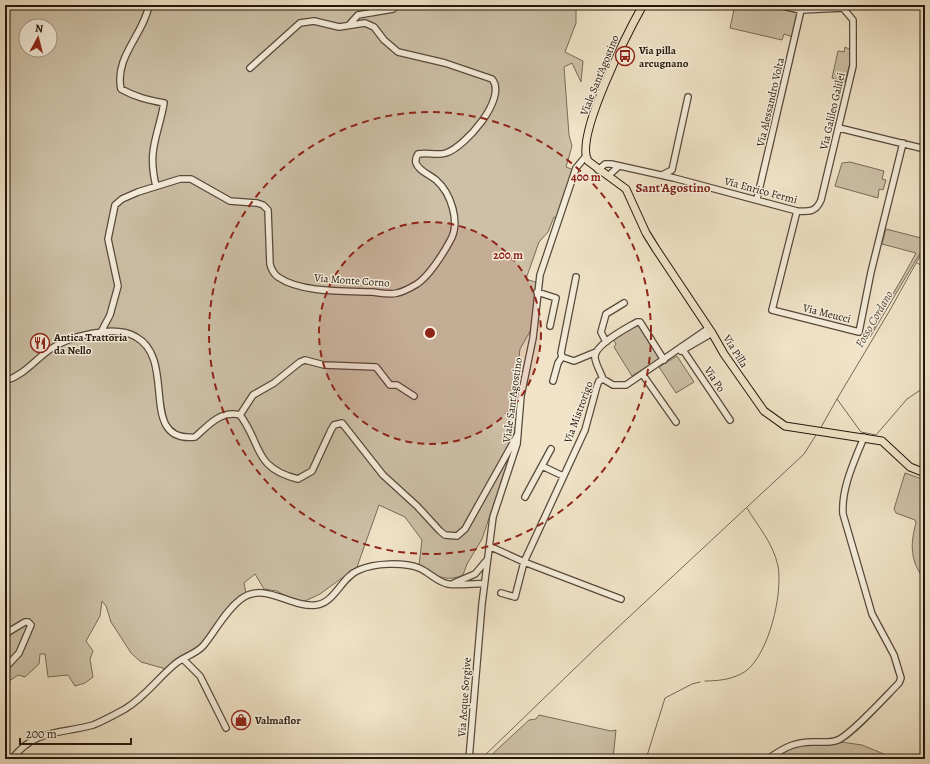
<svg xmlns="http://www.w3.org/2000/svg" width="930" height="764" viewBox="0 0 930 764" font-family="Alegreya,serif">
<style>
.green{fill:#cdc0a7;stroke:#786b5a;fill-rule:evenodd}
.lines{fill:none;stroke-linecap:round;stroke-linejoin:round}
.stream{stroke:#746756;stroke-width:1}
.minor-casing{stroke:#56493b;stroke-width:8}
.major-casing{stroke:#23160c;stroke-width:9}
.minor{stroke:#f5eddb;stroke-width:5.5}
.major{stroke:#f0e3c7;stroke-width:7}
.ring{fill:none;stroke:#8f2418;stroke-width:2;stroke-dasharray:7 5}
.labels{text-anchor:middle;stroke-width:3;stroke-linejoin:round;paint-order:stroke}
.poi-label{font-size:11px;font-weight:bold;fill:#23160c;stroke:#f5eddb;text-anchor:start}
.street-label{font-size:11px;fill:#23160c;stroke:#f5eddb}
.water-label{font-size:12px;font-style:italic;fill:#594c3d;stroke:#f5eddb}
.quarter-label{font-size:13px;font-weight:bold;fill:#7a1f14;stroke:#f5eddb}
.centre{fill:#8f2418;stroke:#f5eddb;stroke-width:2}
.ring-label{font-size:12px;text-anchor:middle;font-weight:bold;fill:#8f2418;stroke:#f5eddb;stroke-width:3;stroke-linejoin:round;paint-order:stroke}
</style>
<rect width="100%" height="100%" fill="#f0e3c7"/>
<filter id="stains"><feTurbulence type="fractalNoise" baseFrequency=".005" numOctaves="4"/><feColorMatrix values="0 0 0 0 .2 0 0 0 0 .09 0 0 0 0 .02 0 0 0 .5 -.17"/></filter>
<radialGradient id="worn" r=".72"><stop offset=".6" stop-color="#630" stop-opacity="0"/><stop offset="1" stop-color="#630" stop-opacity=".3"/></radialGradient>
<!-- green -->
<path class="green" d="M5,5H576V23L565,52L583,61L581,82L572,63L564,67L569,135L572,146L566,167L574,170L559,218L554,217L548,232L539,242L526,279L538,283L532,328L520,349L510,427L516,428L514,444L482,539L467,564L463,575C446,583 433,575 419,565L422,540L405,517L379,505L357,567L320,594L305,601L293,600L277,591L264,589L255,574L244,583L246,593L240,597L200,648L166,669L141,662L131,653L111,622L106,606L102,601L100,616L86,641L93,651L90,659L93,677L85,683L75,686L68,675L48,677L45,654H40L39,664L25,677L18,675L5,684ZM26,26H50V50H26Z
M735,5H763L798,13L793,37L784,34L782,40L730,28Z
M845,47L851,50V59L845,82L832,78L838,51L844,52Z
M850,162L884,171L882,179L886,180L883,190L879,189L878,198L835,186L842,163Z
M886,229L925,239V245L870,337C883,308 901,282 916,253L882,244Z
M636,324H639L660,357V359L632,376L614,347L616,344L613,339Z
M677,356L694,382L676,393L659,367Z
M905,473L925,480V580C910,562 910,544 916,523L915,520L896,513L894,509Z
M539,715L611,731L616,730L613,759H487L529,720L536,719Z
M834,741L862,745L896,759H768L795,743Z"/>
<g class="lines">
<!-- stream -->
<path class="stream" d="M917,263L925,267
M925,372L922,378L925,385
M837,399L890,310L925,247
M820,429L837,399L861,432L876,435L907,399L925,387
M705,681C720,681 734,679 746,671C769,653 783,594 778,566C773,543 759,528 747,508
M481,759L599,645L804,454L816,435
M646,759L665,698L692,684L700,682"/>
<!-- minor casing -->
<g class="minor-casing">
<path id="minor" d="M149,5C144,34 114,57 121,89C135,97 148,100 164,103C158,137 147,149 156,186
M349,25L358,15L393,9L395,5
M839,128L925,149
M598,170L605,164H611L674,178L797,211C809,212 816,212 821,200L853,66V20L843,8L801,10L778,5
M662,175L672,170L688,97
M608,176L619,166
M757,199L801,10
M797,211L772,310L859,332L871,272L903,143
M576,277L561,353L562,357L574,361L596,352
M537,292L556,298L550,326
M101,332L110,315L118,286L108,239L115,205L122,199L138,192L180,179H191L230,201L257,203L263,205L268,210L270,264C271,268 274,274 278,277C301,293 345,291 373,292C380,293 390,295 397,293C403,292 412,287 417,284C429,276 443,254 450,241C461,223 451,193 436,180C430,175 418,170 416,163C415,159 416,157 418,154C427,152 437,156 446,153C465,147 508,98 492,79L445,63L398,52L384,40L374,27L365,23L339,27L314,21L300,23L250,68
M606,342L601,332L606,314L624,303
M681,347L730,420
M681,351L712,333
M643,375L676,422
M603,379C601,373 596,365 595,358C593,345 627,328 637,322H640L664,360
M603,379L613,385H626L709,328
M5,381C24,375 34,361 49,350C69,336 115,324 136,337C178,360 137,443 195,437C208,426 220,410 240,415C262,444 253,468 298,479L312,471L331,430L334,425L342,423L383,475L417,506L440,531L445,535L457,536L465,529L518,434
M553,381L558,363L562,357
M240,415L253,395L274,383L300,362L305,360L324,365L376,367L390,385H397L414,396
M542,466L563,476
M525,497L551,449
M489,546L524,562L585,430L597,386L599,381L603,379
M454,583L475,574L486,561
M501,593L515,597L524,562L621,599
M5,634L25,622H28L31,625L19,653L5,668
M183,659L200,676L226,728
M12,759C34,729 61,734 93,725C103,721 116,714 125,709C145,697 157,679 175,664C183,657 196,654 203,646C215,632 225,611 241,599C265,581 290,608 316,605C335,603 341,577 359,570C375,563 403,562 419,568C429,572 437,582 448,584C460,586 472,583 484,584
M469,759L482,604L493,517L517,444L521,396L533,338L540,275L576,168L586,156
M768,759C784,747 797,741 816,742C823,742 831,743 838,740C852,734 886,696 899,683L901,678L894,655L872,614L843,514C841,488 855,460 864,437"/>
</g>
<!-- major casing -->
<g class="major-casing">
<path id="major" d="M643,5C629,30 574,137 588,161L626,189L646,233L656,249L712,333L724,354L764,411L785,426L882,441L910,467L925,473"/>
</g>
<!-- minor -->
<use href="#minor" class="minor"/>
<!-- major -->
<use href="#major" class="major"/>
</g>
<!-- distance rings -->
<circle cx="430" cy="333" r="111" fill="#8f2418" fill-opacity=".12"/>
<g class="ring">
<circle cx="430" cy="333" r="111"/>
<circle cx="430" cy="333" r="221"/>
</g>
<!-- icons -->
<defs>
<g id="bus-ring" transform="scale(1)"><circle r="9.5" fill="#f5eddb" stroke="#8f2418" stroke-width="1.5"/><path d="M-5-6H5V4H4V6H2V4H-2V6H-4V4H-5ZM-3.5-4V0h7V-4ZM-3.5 1.2v1.5H-2V1.2ZM2 1.2v1.5H3.5V1.2Z" fill="#8f2418"/></g>
<g id="restaurant-ring" transform="scale(1)"><circle r="9.5" fill="#f5eddb" stroke="#8f2418" stroke-width="1.5"/><path d="M-5-6h1v4h1v-4h1v4h1v-4h1v5L-1.5 .5V6h-2V.5L-5-1ZM5-6V6H3V1.5H1.5Q1.5-4 5-6Z" fill="#8f2418"/></g>
<g id="shop-ring" transform="scale(1)"><circle r="9.5" fill="#f5eddb" stroke="#8f2418" stroke-width="1.5"/><path d="M-5-2.5h2.3a2.7 3.5 0 0 1 5.4 0H5L5.5 6h-11ZM-1.5-2.5h3a1.5 2.3 0 0 0-3 0Z" fill="#8f2418"/></g>
</defs>
<g fill-rule="evenodd">
<use href="#bus-ring" x="625" y="56"/>
<use href="#restaurant-ring" x="40" y="343"/>
<use href="#shop-ring" x="241" y="720"/>
</g>
<g class="labels">
<!-- poi labels -->
<g class="poi-label">
<text x="639" y="54">Via pilla<tspan x="639" dy="13">arcugnano</tspan></text>
<text x="54" y="341">Antica Trattoria<tspan x="54" dy="13">da Nello</tspan></text>
<text x="255" y="724">Valmaflor</text>
</g>
<!-- street labels -->
<g class="street-label">
<text transform="translate(599 75) rotate(-68)" y="4">Viale Sant'Agostino</text>
<text transform="translate(770 102) rotate(-77)" y="4">Via Alessandro Volta</text>
<text transform="translate(832 111) rotate(-77)" y="4">Via Galileo Galilei</text>
<text transform="translate(761 190) rotate(15)" y="4">Via Enrico Fermi</text>
<text transform="translate(352 280) rotate(4)" y="4">Via Monte Corno</text>
<text transform="translate(827 313) rotate(14)" y="4">Via Meucci</text>
<text transform="translate(736 351) rotate(58)" y="4">Via Pilla</text>
<text transform="translate(715 379) rotate(56)" y="4">Via Po</text>
<text transform="translate(512 400) rotate(-82)" y="4">Viale Sant'Agostino</text>
<text transform="translate(578 412) rotate(-70)" y="4">Via Mistrorigo</text>
<text transform="translate(464 697) rotate(-86)" y="4">Via Acque Sorgive</text>
</g>
<!-- water labels -->
<g class="water-label">
<text transform="translate(874 319) rotate(-60)" y="4">Fosso Cordano</text>
</g>
<!-- quarter labels -->
<g class="quarter-label">
<text x="673" y="192">Sant'Agostino</text>
</g>
</g>
<circle cx="430" cy="333" r="6" class="centre"/>
<g class="ring-label">
<text x="586" y="181">400 m</text>
<text x="508" y="259">200 m</text>
</g>
<!-- margin -->
<rect width="930" height="764" fill="none" stroke="#f0e3c7" stroke-width="20"/>
<rect x="6" y="6" width="918" height="752" fill="none" stroke="#23160c" stroke-width="2"/>
<rect x="10" y="10" width="910" height="744" fill="none" stroke="#23160c"/>
<!-- north arrow -->
<g transform="translate(38 38) rotate(7)"><circle r="19" fill="#f5eddb" stroke="#a19788"/>
<path d="M0-3L7 15L0 10L-7 15Z" fill="#8f2418"/>
<text y="-6" font-size="11" font-weight="bold" text-anchor="middle" fill="#23160c">N</text>
</g>
<!-- scale -->
<path d="M20 738v6h111v-6" fill="none" stroke="#23160c" stroke-width="2"/>
<text x="26" y="738" font-size="12" fill="#23160c" stroke="#f5eddb" stroke-width="3" paint-order="stroke">200 m</text>
<rect width="100%" height="100%" filter="url(#stains)"/>
<rect width="100%" height="100%" fill="url(#worn)"/>
</svg>
